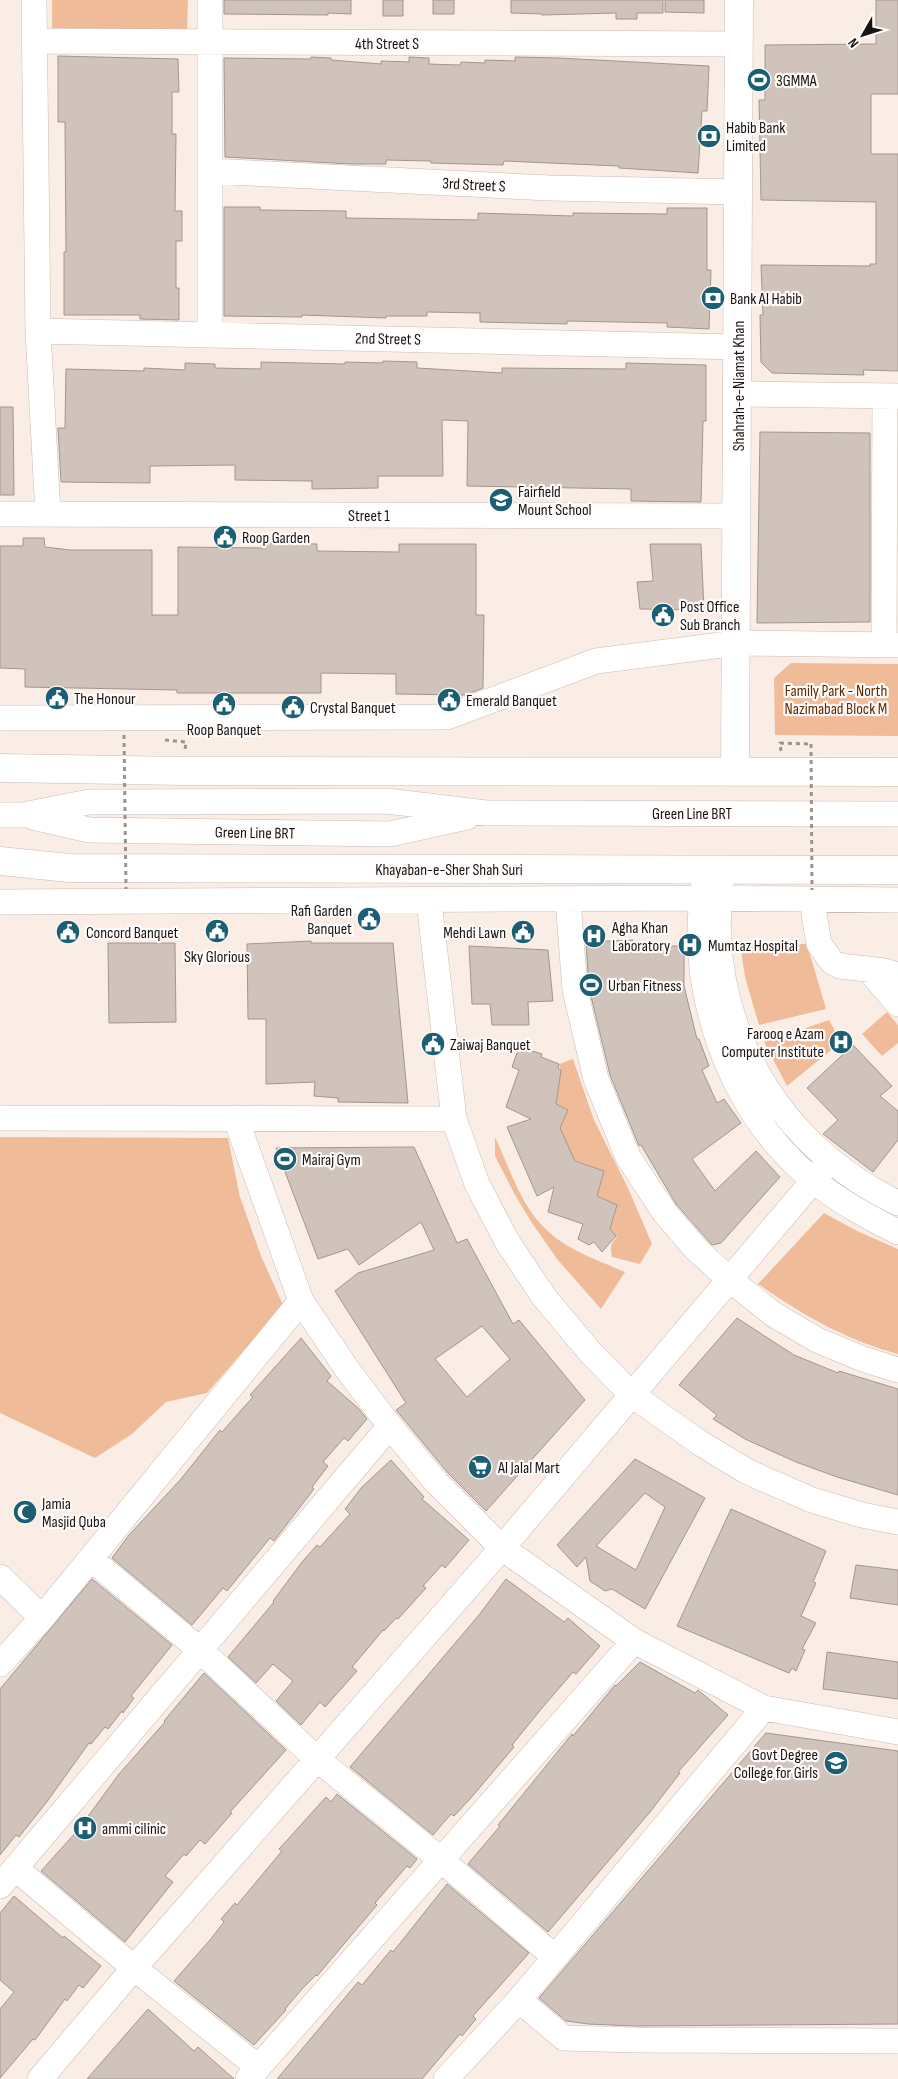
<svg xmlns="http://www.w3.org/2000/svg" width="898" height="2079" viewBox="0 0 898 2079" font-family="'Sofia Sans Condensed',sans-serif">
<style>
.green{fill:#f0bb99}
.building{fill:#d0c3bc;stroke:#a2968e;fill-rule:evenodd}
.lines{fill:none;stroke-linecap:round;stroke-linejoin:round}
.minor-casing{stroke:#c8bcb4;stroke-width:26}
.major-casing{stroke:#c8bcb4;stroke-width:29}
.path{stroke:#9c938d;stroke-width:3;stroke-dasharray:4 4;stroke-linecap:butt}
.minor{stroke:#fff;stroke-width:25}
.major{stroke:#fff;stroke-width:28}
.path-bridge{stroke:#9c938d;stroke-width:3;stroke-dasharray:4 4;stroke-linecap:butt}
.labels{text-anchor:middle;stroke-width:4.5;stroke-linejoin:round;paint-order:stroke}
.street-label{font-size:16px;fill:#181411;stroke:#fffcfb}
.poi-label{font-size:16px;fill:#181411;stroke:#fffcfb;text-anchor:start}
.park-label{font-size:16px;fill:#5d2a00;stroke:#fffcfb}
</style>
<rect width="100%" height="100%" fill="#faede5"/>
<!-- green -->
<path class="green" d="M52,0H188L187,33L52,28Z
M791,663L898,664V736L775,735L774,678Z
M740,943L807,944L826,1009L759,1025L745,977Z
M887,1012L898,1025V1043L882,1056L862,1034Z
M829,1020L841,1042L787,1086L764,1042Z
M573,1059L594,1120L628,1188L652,1244L640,1264L612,1257C610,1248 610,1244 617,1237L610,1229L617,1205L597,1196L604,1171L571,1159L572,1154L559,1127L568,1110L556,1104L561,1070L559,1064Z
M0,1137L228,1138L240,1197L261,1256L283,1305L207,1393L166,1402L132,1434L95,1458L0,1413Z
M495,1137C510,1169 522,1210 550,1233C570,1251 600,1261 625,1272L601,1309L557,1259L532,1223L515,1195L495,1156Z
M824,1213L857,1231L898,1249V1354C846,1340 802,1315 758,1284Z"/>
<!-- building -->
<path class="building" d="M224,0H351V14L328,13V15L224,14Z
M383,0H403V16H383Z
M433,0H454V14H433Z
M511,0H663V13H637V19H616V13L542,15V14L511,13Z
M665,0H704V13L665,12Z
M876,0H898V94H871V154H898V371L863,370L864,375L772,373L761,362L760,315H763L761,265L870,266V264H876V202L761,200L759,100H765V45L876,44Z
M58,56L178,59L179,92H172V134H176L175,211H182V241H176V288H179V320L140,319V315H64V252H66L65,122H58Z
M311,57L331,58V60L381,64V61L409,62V57L429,58V64L460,65L461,62L485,63V60L515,61V57L559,58L709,66L707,111H702L698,173L619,168V166L504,161L503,165L431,163V161L386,160V164H351L225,157L224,58L311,59Z
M224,207H260V210L346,211V218L478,220V213L573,216V213L667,214V208H707V270H711L709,329L667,327V323L567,321V324L480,322V313L427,312V316H386V318L302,315V317L224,316Z
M383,361L417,362V368L502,373V368L626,369V363L706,365V421H703L701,502L631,501V489L467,486L468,421L442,420L443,476H378V488L312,489V481L235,480V465L150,466V483L61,482L58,428H65L66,369L144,371V368L185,370V363L215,364V368L261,369V362L345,364V362L383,363Z
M0,407H13L14,495H0Z
M760,432L870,433V622L757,623Z
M23,538H44L45,547L70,550H152V615H178V547L266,548V543L317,544V551L399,552V544H476V615H484L483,688L465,695L396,694V674L321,673V693H177V690L25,687V669L0,668V546H23Z
M650,544H701L704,610L640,609L637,582L653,581Z
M633,940L632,946H684V986L697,1039H699L709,1066L702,1070L717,1103L724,1099L741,1123L692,1159L715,1191L756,1151L780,1177L721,1243L712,1245L676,1204L641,1145L639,1146L610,1075L589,988L586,942Z
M311,941V943H393L408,1103L338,1102V1098L314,1096L315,1082L266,1084V1019H248L247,944Z
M108,943H175L176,1022L109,1023Z
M469,946L548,950L553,1001L528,1002L529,1025H492L490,1004H472Z
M853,1045L892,1086L880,1096L898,1111V1140L873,1172L823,1134L838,1120L807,1088Z
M519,1047L542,1054L541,1057L559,1064L558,1068L561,1070L556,1104L568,1110L560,1128L575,1161L604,1171L597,1196L617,1205L610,1229L616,1236L602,1252L594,1242L589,1245L578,1239L583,1224L548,1212L554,1187L537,1196L507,1127L531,1119L506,1107L519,1070L512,1067Z
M414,1147L457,1243L467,1239L513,1324L519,1320L585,1400L486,1511L447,1472L396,1410L406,1403L335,1291L358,1273L434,1250L421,1222L359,1265L348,1249L318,1259L276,1148ZM482,1326L510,1359L467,1397L435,1359Z
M737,1318L794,1355L838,1373L839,1371L898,1389V1495L837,1477L796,1462L745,1439L713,1419L717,1415L679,1385Z
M301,1338L331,1376L327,1381L358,1408L367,1419L348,1441L344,1438L323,1462L328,1466L312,1487L314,1489L274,1541L270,1538L227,1591L223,1588L192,1625L112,1558L129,1535L181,1479L220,1430L222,1432L244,1407L253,1397L250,1395Z
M635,1459L705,1498L645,1609L612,1589L605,1591L590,1581L586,1557L577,1567L557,1545ZM645,1493L665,1507L636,1570L596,1546Z
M391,1460L424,1497L422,1499L469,1540L445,1568L442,1565L423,1586L426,1588L398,1619L396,1618L384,1631L383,1630L352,1667L357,1671L325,1707L320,1702L301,1725L276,1701L293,1681L273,1664L256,1683L228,1657L274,1602L273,1601L302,1562L317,1545L320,1547L350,1514L345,1509L362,1487Z
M731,1509L826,1551L813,1582L816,1583L801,1616L816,1623L802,1649L805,1650L796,1671L792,1668L789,1673L677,1626Z
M856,1565L898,1570V1605L850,1598Z
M92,1579L172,1645L131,1696L134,1698L123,1713L122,1711L108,1729L105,1727L91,1744L89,1743L46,1803L19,1837L16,1835L0,1855V1689Z
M506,1579L564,1622L568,1618L600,1646L576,1674L573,1672L542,1708L512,1745L514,1747L470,1799L454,1816L451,1814L433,1835L350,1767L479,1615Z
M827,1652L898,1662V1699L823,1689Z
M640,1662L695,1693L698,1690L728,1715L678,1772L680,1773L650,1812L548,1932L468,1864L500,1826L498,1825L572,1734L573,1736L615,1685L616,1686Z
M204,1673L286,1750L230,1812L232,1813L205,1844L200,1840L186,1856L184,1854L165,1876L173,1882L125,1942L41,1871L78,1830L119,1774L165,1722L164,1721Z
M766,1733L898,1751V2024L636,2026L588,2024L566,2021L539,1998Z
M337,1794L417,1859L410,1868L407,1866L375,1903L377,1905L333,1957L317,1976L316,1975L302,1989L285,2009L286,2010L254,2045L174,1981L210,1940L224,1922L221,1919L235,1903L237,1905L282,1851L279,1849L290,1837L326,1797L331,1802Z
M447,1884L529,1953L473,2016L476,2019L462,2036L460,2034L422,2079H277L358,1982L362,1985L391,1950L393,1952Z
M14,1896L63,1938L64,1936L101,1966L83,1988L79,1985L67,2001L65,1999L35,2040L33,2039L0,2078V2009L14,1992L0,1980V1913Z
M148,2009L194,2051L198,2047L234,2079H87Z"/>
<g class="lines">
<!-- minor casing -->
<g class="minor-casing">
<path id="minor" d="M34,0L38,331L48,514
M210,0V334
M34,41L739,44
M210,171L549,188L739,192
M38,331L738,347
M738,394L898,396
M0,514L737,516
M884,645L885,396
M0,718L447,717L596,661L737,643L898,645
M0,815H23L89,802L387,801L486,813L898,814
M33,817L89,830L390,834L467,817
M704,883C687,991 728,1110 814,1181C840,1202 868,1217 898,1232
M721,883C703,1018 776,1146 898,1203
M568,900L575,990L596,1079L628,1157L665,1213L696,1249L729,1279L773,1314L817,1340L863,1359L898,1370
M429,901L454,1119L477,1184L508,1243L544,1297L590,1352L632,1395L700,1443L748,1472L812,1500L862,1515L898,1522
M812,901L819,944L832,962L840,966L884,971L898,975
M0,902L702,898L898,900
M868,969L898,1004
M0,1118L454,1119
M236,1119L301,1301L347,1369L390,1426L436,1482L502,1548L634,1641L764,1708L898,1732
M91,1559L200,1650L317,1759L440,1859L555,1957
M0,1577L42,1618
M0,1664L42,1618L301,1301
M15,1868L134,1968L258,2067
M0,1886L390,1426
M519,2000L564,2038L636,2040L898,2041
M40,2079L134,1968L502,1548L830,1161
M248,2079L634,1641
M446,2079L519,2000L764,1708"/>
</g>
<!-- major casing -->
<g class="major-casing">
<path id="major" d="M0,768L184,771L898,772
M735,772L739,0
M0,861L69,868L898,870"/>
</g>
<!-- path -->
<path class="path" d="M165,740L186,742L185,750
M781,751L780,743L811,744"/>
<!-- minor -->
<use href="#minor" class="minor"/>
<!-- major -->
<use href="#major" class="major"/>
<!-- path-bridge -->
<path class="path-bridge" d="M124,735L126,889
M811,744L812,890"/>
</g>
<!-- icons -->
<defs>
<g id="stadium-disc" transform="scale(1.25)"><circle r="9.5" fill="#1c5f73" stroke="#fffcfb"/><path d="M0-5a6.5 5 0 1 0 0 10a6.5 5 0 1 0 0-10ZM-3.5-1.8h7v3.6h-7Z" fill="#fff"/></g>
<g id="bank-disc" transform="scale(1.25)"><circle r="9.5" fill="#1c5f73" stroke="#fffcfb"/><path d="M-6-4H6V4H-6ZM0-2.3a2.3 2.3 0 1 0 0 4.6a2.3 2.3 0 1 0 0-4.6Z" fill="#fff"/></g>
<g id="school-disc" transform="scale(1.25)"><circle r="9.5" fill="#1c5f73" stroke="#fffcfb"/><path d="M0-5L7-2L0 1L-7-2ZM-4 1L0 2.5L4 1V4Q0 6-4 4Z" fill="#fff"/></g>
<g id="civic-disc" transform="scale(1.25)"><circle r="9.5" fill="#1c5f73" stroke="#fffcfb"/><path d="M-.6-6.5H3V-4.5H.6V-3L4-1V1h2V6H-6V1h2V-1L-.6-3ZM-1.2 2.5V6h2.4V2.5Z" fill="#fff"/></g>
<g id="hospital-disc" transform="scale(1.25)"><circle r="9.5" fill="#1c5f73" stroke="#fffcfb"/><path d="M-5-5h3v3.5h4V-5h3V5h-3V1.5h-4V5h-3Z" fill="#fff"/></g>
<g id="supermarket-disc" transform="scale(1.25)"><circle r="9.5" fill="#1c5f73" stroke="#fffcfb"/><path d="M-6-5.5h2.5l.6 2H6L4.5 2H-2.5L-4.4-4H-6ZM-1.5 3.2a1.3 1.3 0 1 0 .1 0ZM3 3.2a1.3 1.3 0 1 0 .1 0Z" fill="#fff"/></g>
<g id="mosque-disc" transform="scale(1.25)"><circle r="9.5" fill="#1c5f73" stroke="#fffcfb"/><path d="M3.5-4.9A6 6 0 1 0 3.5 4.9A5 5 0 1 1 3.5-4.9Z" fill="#fff"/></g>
<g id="university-disc" transform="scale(1.25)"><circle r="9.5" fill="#1c5f73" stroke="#fffcfb"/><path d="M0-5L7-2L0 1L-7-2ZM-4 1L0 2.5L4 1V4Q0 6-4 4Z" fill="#fff"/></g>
</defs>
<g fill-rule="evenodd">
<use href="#stadium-disc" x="759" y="80"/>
<use href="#bank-disc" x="709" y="136"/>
<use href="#bank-disc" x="713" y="298"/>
<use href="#school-disc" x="501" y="500"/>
<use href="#civic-disc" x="225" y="537"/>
<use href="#civic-disc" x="663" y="615"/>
<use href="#civic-disc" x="57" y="698"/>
<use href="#civic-disc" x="449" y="700"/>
<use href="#civic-disc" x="224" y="704"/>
<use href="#civic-disc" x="293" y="707"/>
<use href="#civic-disc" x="369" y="919"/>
<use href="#civic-disc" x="217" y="931"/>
<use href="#civic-disc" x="68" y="932"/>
<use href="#civic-disc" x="523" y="932"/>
<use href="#hospital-disc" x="594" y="936"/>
<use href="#hospital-disc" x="690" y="945"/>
<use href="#stadium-disc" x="591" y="985"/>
<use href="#hospital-disc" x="841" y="1042"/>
<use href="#civic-disc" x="433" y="1044"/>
<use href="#stadium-disc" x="285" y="1159"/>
<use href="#supermarket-disc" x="480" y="1467"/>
<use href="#mosque-disc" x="25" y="1512"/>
<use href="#university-disc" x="836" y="1763"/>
<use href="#hospital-disc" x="85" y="1828"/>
</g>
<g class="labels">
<!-- street labels -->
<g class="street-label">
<text x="387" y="49">4th Street S</text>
<text transform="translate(474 184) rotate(3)" y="6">3rd Street S</text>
<text transform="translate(388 338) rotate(1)" y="6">2nd Street S</text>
<text transform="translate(738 386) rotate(-90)" y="6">Shahrah-e-Niamat Khan</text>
<text x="369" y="521">Street 1</text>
<text x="692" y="819">Green Line BRT</text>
<text transform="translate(255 832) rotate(1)" y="6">Green Line BRT</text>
<text x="449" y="875">Khayaban-e-Sher Shah Suri</text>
</g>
<!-- poi labels -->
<g class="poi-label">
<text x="776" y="86">3GMMA</text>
<text x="726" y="133">Habib Bank<tspan x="726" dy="18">Limited</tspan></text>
<text x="730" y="304">Bank Al Habib</text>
<text x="518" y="497">Fairfield<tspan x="518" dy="18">Mount School</tspan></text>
<text x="242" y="543">Roop Garden</text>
<text x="680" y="612">Post Office<tspan x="680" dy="18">Sub Branch</tspan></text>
<text x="74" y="704">The Honour</text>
<text x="466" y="706">Emerald Banquet</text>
<text x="310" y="713">Crystal Banquet</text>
<text x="224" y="735" text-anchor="middle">Roop Banquet</text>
<text x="352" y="916" text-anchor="end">Rafi Garden<tspan x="352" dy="18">Banquet</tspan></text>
<text x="612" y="933">Agha Khan<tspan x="612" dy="18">Laboratory</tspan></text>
<text x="86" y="938">Concord Banquet</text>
<text x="506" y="938" text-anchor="end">Mehdi Lawn</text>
<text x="708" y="951">Mumtaz Hospital</text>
<text x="217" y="962" text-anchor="middle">Sky Glorious</text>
<text x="608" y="991">Urban Fitness</text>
<text x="824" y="1039" text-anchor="end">Farooq e Azam<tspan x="824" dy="18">Computer Institute</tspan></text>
<text x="450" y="1050">Zaiwaj Banquet</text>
<text x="302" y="1165">Mairaj Gym</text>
<text x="498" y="1473">Al Jalal Mart</text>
<text x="42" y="1509">Jamia<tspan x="42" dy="18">Masjid Quba</tspan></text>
<text x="818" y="1760" text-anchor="end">Govt Degree<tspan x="818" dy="18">College for Girls</tspan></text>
<text x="102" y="1834">ammi cilinic</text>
</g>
<!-- park labels -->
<g class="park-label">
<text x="836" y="696">Family Park - North<tspan x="836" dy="18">Nazimabad Block M</tspan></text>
</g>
</g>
<!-- north arrow -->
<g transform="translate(863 35) rotate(231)" stroke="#fffcfb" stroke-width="4" paint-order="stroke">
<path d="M0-4L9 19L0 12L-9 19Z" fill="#181411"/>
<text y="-8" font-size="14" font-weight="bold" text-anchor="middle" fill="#181411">N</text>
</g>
</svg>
